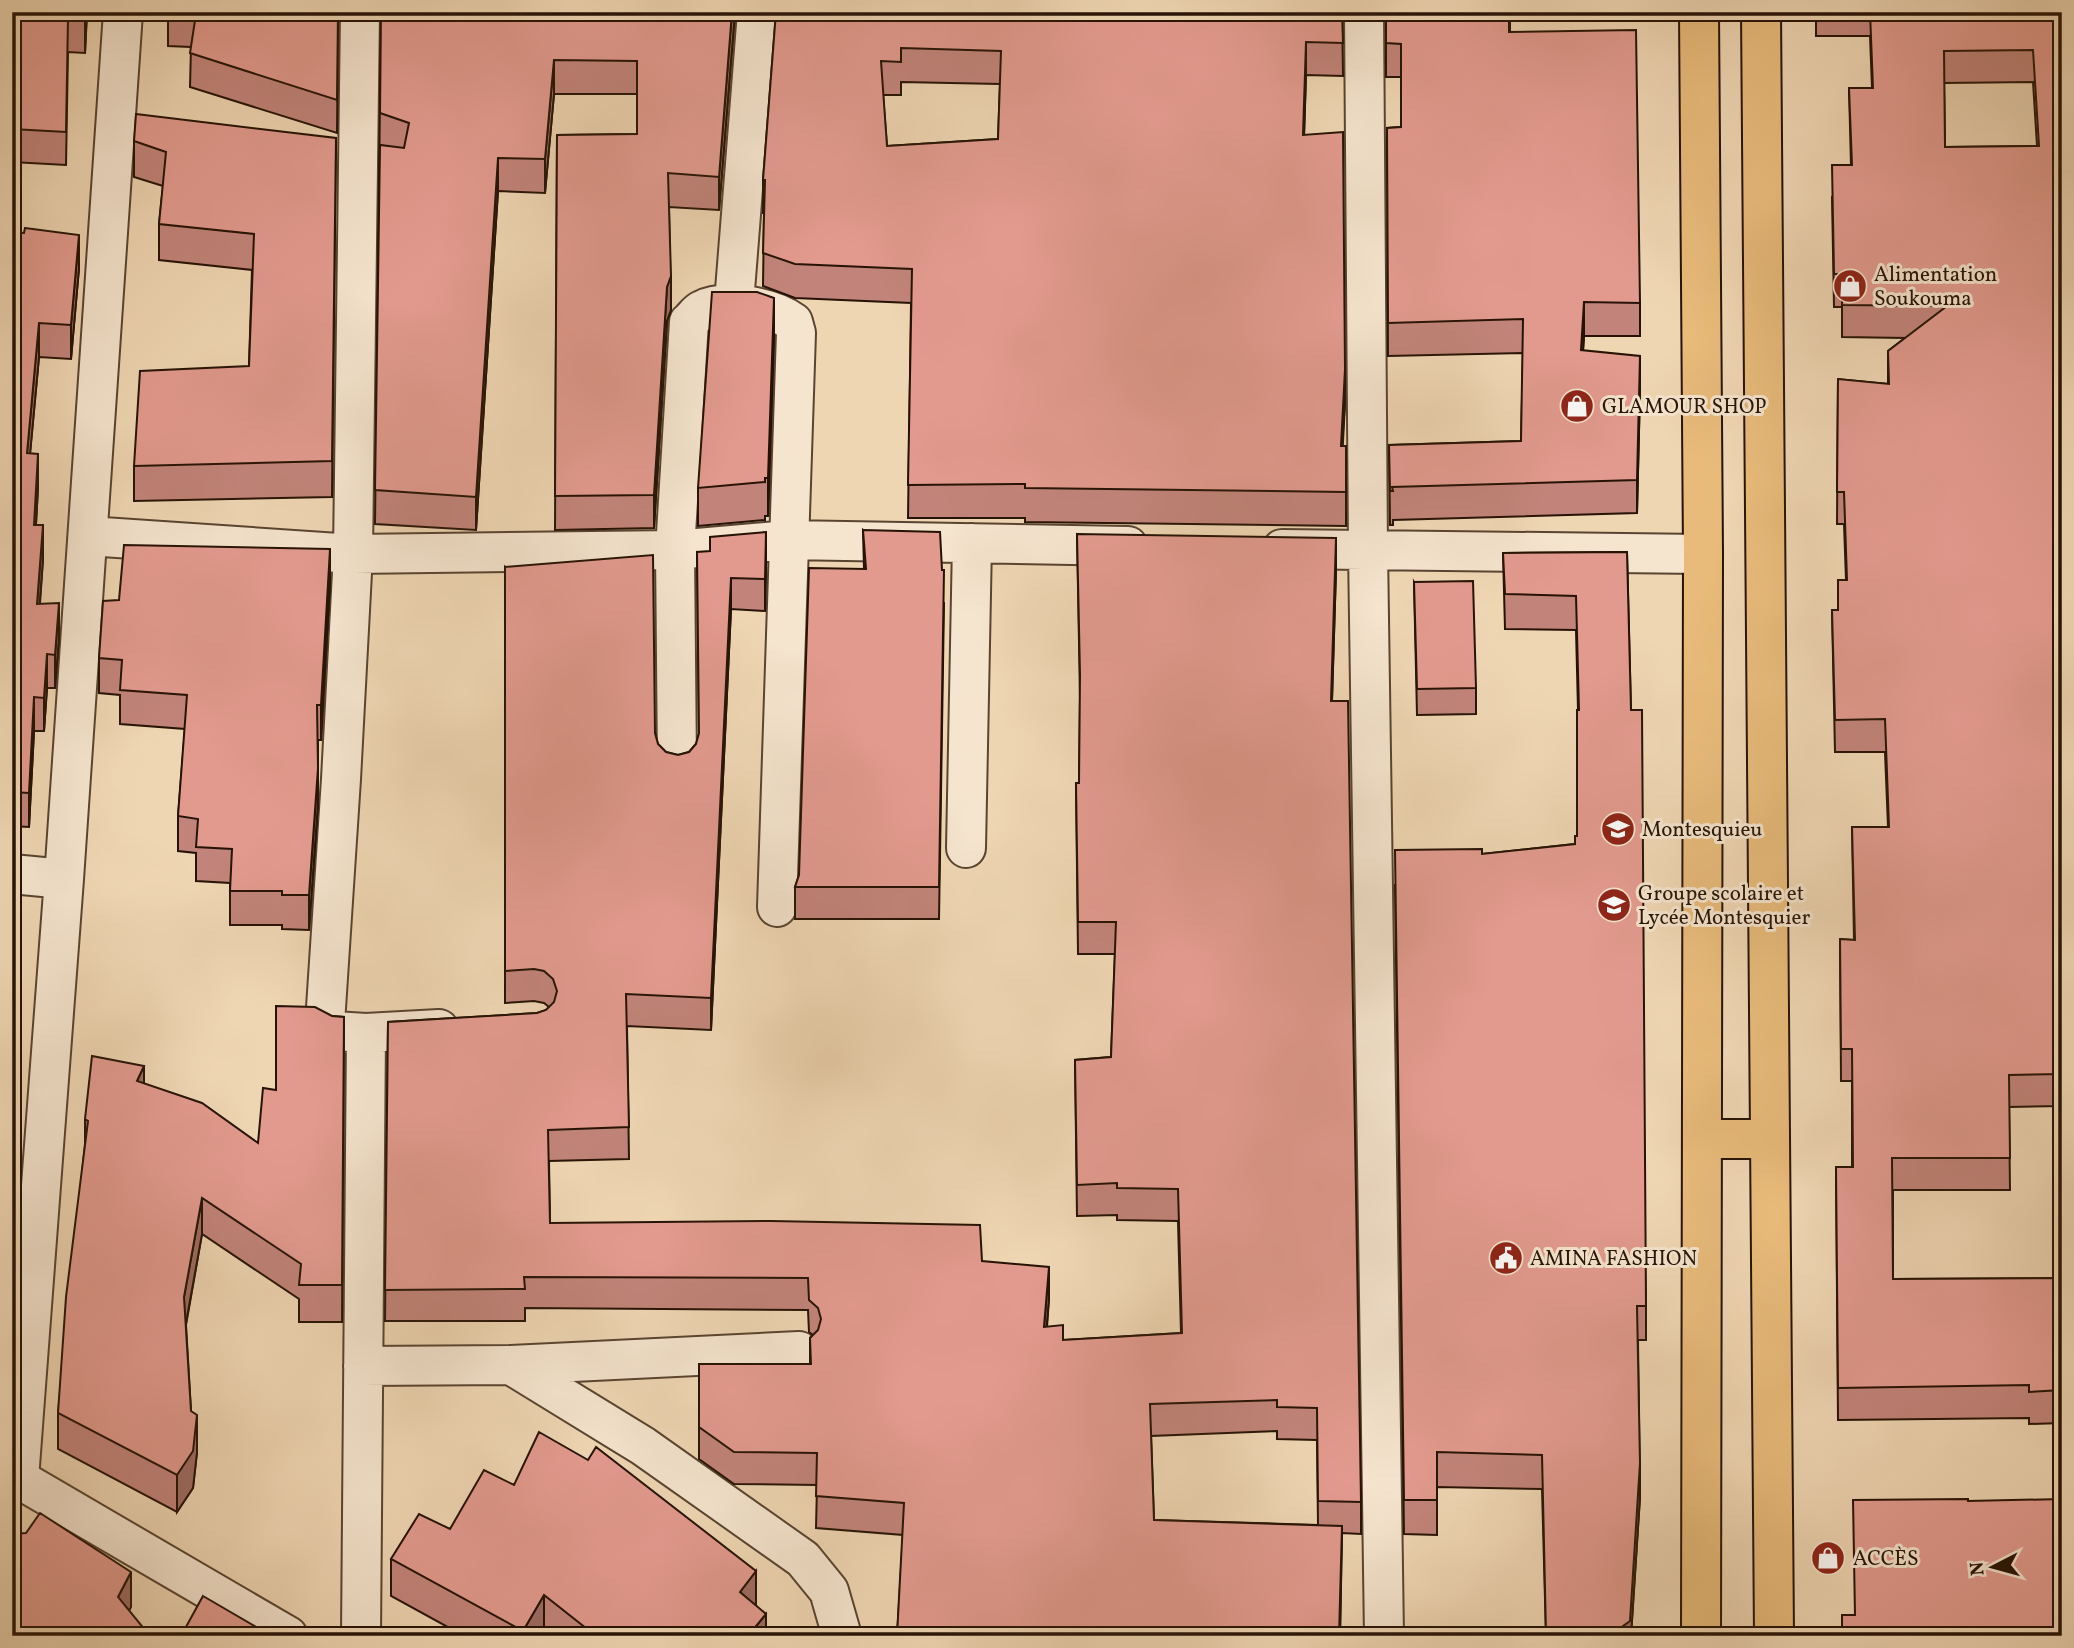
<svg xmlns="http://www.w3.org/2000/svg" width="2074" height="1648" viewBox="0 0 2074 1648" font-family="Vollkorn,serif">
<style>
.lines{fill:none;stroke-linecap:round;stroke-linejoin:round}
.minor-casing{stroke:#594431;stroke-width:42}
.major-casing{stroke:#271306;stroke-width:42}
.minor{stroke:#f5e4ce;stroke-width:38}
.major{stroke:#e8bb7a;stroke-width:38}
.wall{fill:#c2847a;stroke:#271306;stroke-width:2;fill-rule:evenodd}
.shaded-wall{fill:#9e6c63;stroke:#271306;stroke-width:2}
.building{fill:#e29a8e;stroke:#271306;stroke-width:2;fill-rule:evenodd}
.labels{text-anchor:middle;stroke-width:6;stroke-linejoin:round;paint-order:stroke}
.poi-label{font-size:21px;fill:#271306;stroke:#f5e4ce;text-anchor:start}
</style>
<rect width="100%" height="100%" fill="#efd6b3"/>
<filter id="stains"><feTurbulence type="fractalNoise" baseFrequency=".00286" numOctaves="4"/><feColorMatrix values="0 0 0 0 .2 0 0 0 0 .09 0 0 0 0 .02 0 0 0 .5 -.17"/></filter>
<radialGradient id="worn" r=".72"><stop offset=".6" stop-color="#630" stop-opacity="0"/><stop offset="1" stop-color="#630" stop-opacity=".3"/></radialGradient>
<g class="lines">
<!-- minor casing -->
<g class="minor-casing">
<path id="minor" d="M360,12L353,554L341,779L325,1023L334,1031L366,1033L439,1029
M1364,12L1368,550L1384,1636
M734,303L757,12
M88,536L353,554L675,550L788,540L1128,546
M1282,549L1703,554
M677,765L675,550L689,322C693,319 697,312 702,310C725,298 772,307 793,322L796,333L777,907
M966,848L972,543
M12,874L64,879
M511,1365L643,1446L803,1559L829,1591L842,1636
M363,1366L511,1365L799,1351
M12,1475L288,1636
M19,1479L64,879L123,12
M361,1636L366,1033"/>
</g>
<!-- major casing -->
<g class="major-casing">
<path id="major" d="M1699,12L1703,554L1701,1636
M1761,12L1774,1636
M1703,1139H1770"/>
</g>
<!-- minor -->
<use href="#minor" class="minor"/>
<!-- major -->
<use href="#major" class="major"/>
</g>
<!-- wall -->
<path class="wall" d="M12,12H87L85,53L68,52L66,165L12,162Z
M168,12H338L337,133L190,87L191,47L168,46Z
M381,12H735L719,210L669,207L671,310L667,321L654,528L555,530L557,135L637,134V94H554L545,193L498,191L476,530L375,524Z
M776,12H1342L1343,76L1306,75L1304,135L1345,403L1342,446H1346V526L1025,522V518H908L911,303L795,298L763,286L764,213H763V180ZM901,82L1000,84L998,139L887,146L883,95H901Z
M1386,12H1511L1510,14V32L1640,303V336H1584L1583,350L1640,390L1637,513L1393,520V525H1390L1389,445L1521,441L1523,353L1388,356L1387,128L1401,127V77H1386Z
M1816,12H2062V1106L2009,1107L2010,1190H1893V1279L2062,1278V1423L2029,1424V1418L1838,1420L1836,1167H1852V1081H1841L1840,939L1854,940L1852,827H1888L1885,752H1835L1832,610H1838L1846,580L1844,524H1837L1838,379L1888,384V351L1905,338L1842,337V307H1834L1832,197L1851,165L1849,88H1872L1870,36H1816ZM2033,82L2037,146L1945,147L1944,83Z
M336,138L332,497L134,501V466L249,366L252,270L159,260V224L163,186L134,177V141Z
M12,232L79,268L71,359L39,357L30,453L38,487L36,525L43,559L40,604L59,637L55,688H47L44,731H34L29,827L12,826Z
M774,336L768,516H765V520L698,526V488Z
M863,530L944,603L939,919H795V887L799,875L864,569Z
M1077,534L1336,570L1332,701L1361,1502V1534L1342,1533L1340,1636H897L903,1535L816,1528L817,1485L734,1484L699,1459V1364H810V1338L813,1335L809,1332L808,1310L525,1308V1321H385L388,1022L537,1013L546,1010L549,1007L544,1003L534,1001L505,1003V567L655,733L658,744L666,752L678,755L689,752L696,744L699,734L697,552L766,564L765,611L731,609L711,1030L627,1026L629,1159L549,1161L550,1223L982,1261L1049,1298L1047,1327L1063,1340L1181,1333L1178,1221L1117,1220V1215L1077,1216L1075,1060L1111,1057L1115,954H1078L1076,783H1079L1080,697ZM1277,1431V1439L1317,1440L1318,1525L1154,1520L1151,1436Z
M1627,552L1646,1306V1340H1638L1640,1497L1631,1636H1546L1542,1489L1437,1487V1535L1404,1534L1395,885L1482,854L1575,844L1577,836L1578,710L1576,630L1505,629L1503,553Z
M1414,582L1476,688V714L1417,715Z
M330,583L321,740H318V803L309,930L282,929V925H230V883L196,881V853L178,851V816L185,729L120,724V695L99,693V658L119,600Z
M332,1016L344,1017L342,1322H299V1299L202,1234L186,1325L191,1411L197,1452L193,1488L177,1512L58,1449V1413L85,1144V1119L144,1084L258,1143L276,1090Z
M450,1529L756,1605L766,1636H549L544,1632L541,1636H464L391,1596V1559Z"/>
<!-- shaded-wall -->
<path class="shaded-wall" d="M85,12H87L85,53Z
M732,12H735L719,210V177Z
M1306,42V75L1303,169V135Z
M554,60V94L545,193V159Z
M498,158V191L476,530V497Z
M79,235V268L71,359V325Z
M671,276V310L667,321L654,528V495L667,287Z
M774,298V336L768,516V478Z
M1584,302V336L1581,383V350Z
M39,323V357L27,487V453Z
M1640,356V390L1637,513V480Z
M1345,369V403L1341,480V446Z
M38,454V487L34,558V525Z
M43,525V559L37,637V604Z
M766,532V564L765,611V579Z
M1336,538V570L1331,732V701Z
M330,549V583L321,740V705Z
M731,578V609L711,1030V998Z
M59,603V637L55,688V655Z
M47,654V688L44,731V698Z
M34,697V731L29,827V793Z
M318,768V803L309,930V895Z
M14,869V904L12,947V913Z
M14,1024V1058L12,1081V1047Z
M144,1066V1103L137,1081Z
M202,1198V1234L184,1334V1297Z
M1049,1267V1298L1044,1359V1327Z
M197,1415V1452L193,1488L177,1512V1475Z
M1640,1463V1497L1631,1636H1609Z
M1342,1526L1340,1636H1339Z
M756,1571V1608L740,1592Z
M131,1572V1607L118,1633V1597Z
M544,1595V1632L541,1636H523V1631Z
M766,1614V1636H748Z"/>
<!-- building -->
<path class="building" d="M12,12H85V19L68,18L66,132L12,129Z
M168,12H338L337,100L190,53L196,14Z
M381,12H732L719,177L668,173L671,276L667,287L654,495L555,496L557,135L637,134V61L554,60L545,159L498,158L476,497L375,490L380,145L404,148L409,123L380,113Z
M776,12H1342L1343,43L1306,42L1303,135L1343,132L1345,369L1341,446H1346V492L1025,488V484L908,485L912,269L795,264L763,253L765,180H763ZM901,48L1001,51L998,139L887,146L881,61L901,62Z
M1386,12H1509V32L1636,30L1640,303L1584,302L1581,350L1640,356L1637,480L1392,487L1393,491H1390L1389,445L1521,441L1523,319L1388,323L1387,128L1401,127V44L1386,43Z
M1870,12H2062V1074L2009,1075L2010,1158H1892L1893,1279L2062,1278V1390L2029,1392V1385L1838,1388L1836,1167H1853L1852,1049H1841L1840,939L1855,940L1852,827H1889L1885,719L1835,720L1832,610H1838V580H1847L1844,492H1837L1838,379L1889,384L1888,351L1947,306L1842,305L1843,274H1834L1832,165H1852L1849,88H1873ZM2033,50L2039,146L1945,147L1944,51Z
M136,114L336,138L332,461L134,466L140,371L249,366L254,234L159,224L166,152L134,141Z
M25,228L79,235L71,325L39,323L27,453L38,454L34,525H43L37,604L59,603L55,655L47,654L44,698L34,697L29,793L12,792V232L24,233Z
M712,292H757L774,298L768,478H765V482L698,488Z
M863,530L940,532L942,570H944L939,887H795L799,875L809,568L866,569Z
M766,532L765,579L731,578L711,998L626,994L629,1127L548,1130L550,1223L771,1221L980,1225L982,1261L1049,1267L1044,1327L1063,1325V1340L1182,1333L1178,1189L1117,1188V1183L1077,1185L1075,1060L1111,1057L1116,922H1078L1076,783H1079L1080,675L1077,534L1336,538L1331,701H1348L1361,1502L1318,1501L1317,1408L1277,1407V1400L1150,1404L1154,1520L1342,1526L1339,1636H1214L1184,1634L1185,1629L897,1636L904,1503L816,1496L817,1453L734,1452L699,1427V1364H811L810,1338L818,1330L821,1319L818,1308L809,1300L808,1278L524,1277L525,1289L385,1290L388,1022L537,1013L546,1010L554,1002L557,991L553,979L544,971L534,969L505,971V567L653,555L655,733L658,744L666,752L678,755L689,752L696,744L699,733L697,552L710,551V537Z
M124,545L330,549L321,705H317L318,768L309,895H282V891H230L232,849L196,847L198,819L178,816L187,695L120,690L122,660L99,658L103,601L119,600Z
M1627,552L1631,710H1642L1646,1306H1637L1640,1463L1630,1621L1609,1636L1546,1634L1542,1455L1437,1452V1500H1404L1395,850L1482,849V854L1575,844V836H1577V710H1579L1576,596L1505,594L1503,553Z
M1473,581L1476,688L1417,689L1414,582Z
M12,869H14L12,913Z
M276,1006L315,1007L332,1016L344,1017L342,1285H299L301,1264L202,1198L184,1297L191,1411L197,1415L193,1451L177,1475L58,1413L66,1297L88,1121L85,1119L92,1056L144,1066L137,1081L202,1103L258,1143L263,1088L276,1090Z
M12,1024H14L12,1047Z
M539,1432L588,1460L596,1447L756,1571L740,1592L766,1614L748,1636H596L544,1595L523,1631L391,1559L419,1514L450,1529L484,1470L514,1485Z
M1968,1499V1501L2062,1499V1636H1842V1615H1855L1853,1500Z
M40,1513L131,1572L118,1597L150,1636H12V1534L26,1533Z
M203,1596L263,1631L261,1633L266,1636H181Z"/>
<!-- icons -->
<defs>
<g id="shop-disc" transform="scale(1.75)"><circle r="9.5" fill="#8f2418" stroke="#f5e4ce"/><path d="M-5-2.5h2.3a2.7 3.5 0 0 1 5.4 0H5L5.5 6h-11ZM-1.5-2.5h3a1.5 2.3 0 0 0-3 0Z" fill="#fff"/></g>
<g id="school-disc" transform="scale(1.75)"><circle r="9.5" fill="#8f2418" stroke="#f5e4ce"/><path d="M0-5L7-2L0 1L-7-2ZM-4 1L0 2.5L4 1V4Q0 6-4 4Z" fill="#fff"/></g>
<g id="civic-disc" transform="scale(1.75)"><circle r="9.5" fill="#8f2418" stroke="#f5e4ce"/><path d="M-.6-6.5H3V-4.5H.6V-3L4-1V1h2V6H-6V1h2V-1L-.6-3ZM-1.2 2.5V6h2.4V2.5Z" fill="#fff"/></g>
</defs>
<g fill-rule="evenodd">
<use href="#shop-disc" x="1850" y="286"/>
<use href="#shop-disc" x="1577" y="406"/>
<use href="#school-disc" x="1618" y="829"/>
<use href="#school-disc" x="1614" y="905"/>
<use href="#civic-disc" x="1506" y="1258"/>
<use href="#shop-disc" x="1828" y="1558"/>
</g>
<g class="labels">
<!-- poi labels -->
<g class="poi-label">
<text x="1874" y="281">Alimentation<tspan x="1874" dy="24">Soukouma</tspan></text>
<text x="1602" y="413">GLAMOUR SHOP</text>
<text x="1642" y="836">Montesquieu</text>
<text x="1638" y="900">Groupe scolaire et<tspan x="1638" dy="24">Lycée Montesquier</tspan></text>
<text x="1530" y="1265">AMINA FASHION</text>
<text x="1853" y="1565">ACCÈS</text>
</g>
</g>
<!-- margin -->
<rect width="2074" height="1648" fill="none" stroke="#efd6b3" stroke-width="42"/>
<rect x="14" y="14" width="2046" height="1620" fill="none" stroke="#271306" stroke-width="3.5"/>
<rect x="21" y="21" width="2032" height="1606" fill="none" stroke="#271306" stroke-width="2"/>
<!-- north arrow -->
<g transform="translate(1993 1567) rotate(264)" stroke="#f5e4ce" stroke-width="5" paint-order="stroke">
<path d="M0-5L12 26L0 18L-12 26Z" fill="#271306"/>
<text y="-10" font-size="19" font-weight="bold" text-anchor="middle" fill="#271306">N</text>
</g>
<rect width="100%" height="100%" filter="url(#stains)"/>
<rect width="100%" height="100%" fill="url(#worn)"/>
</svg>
